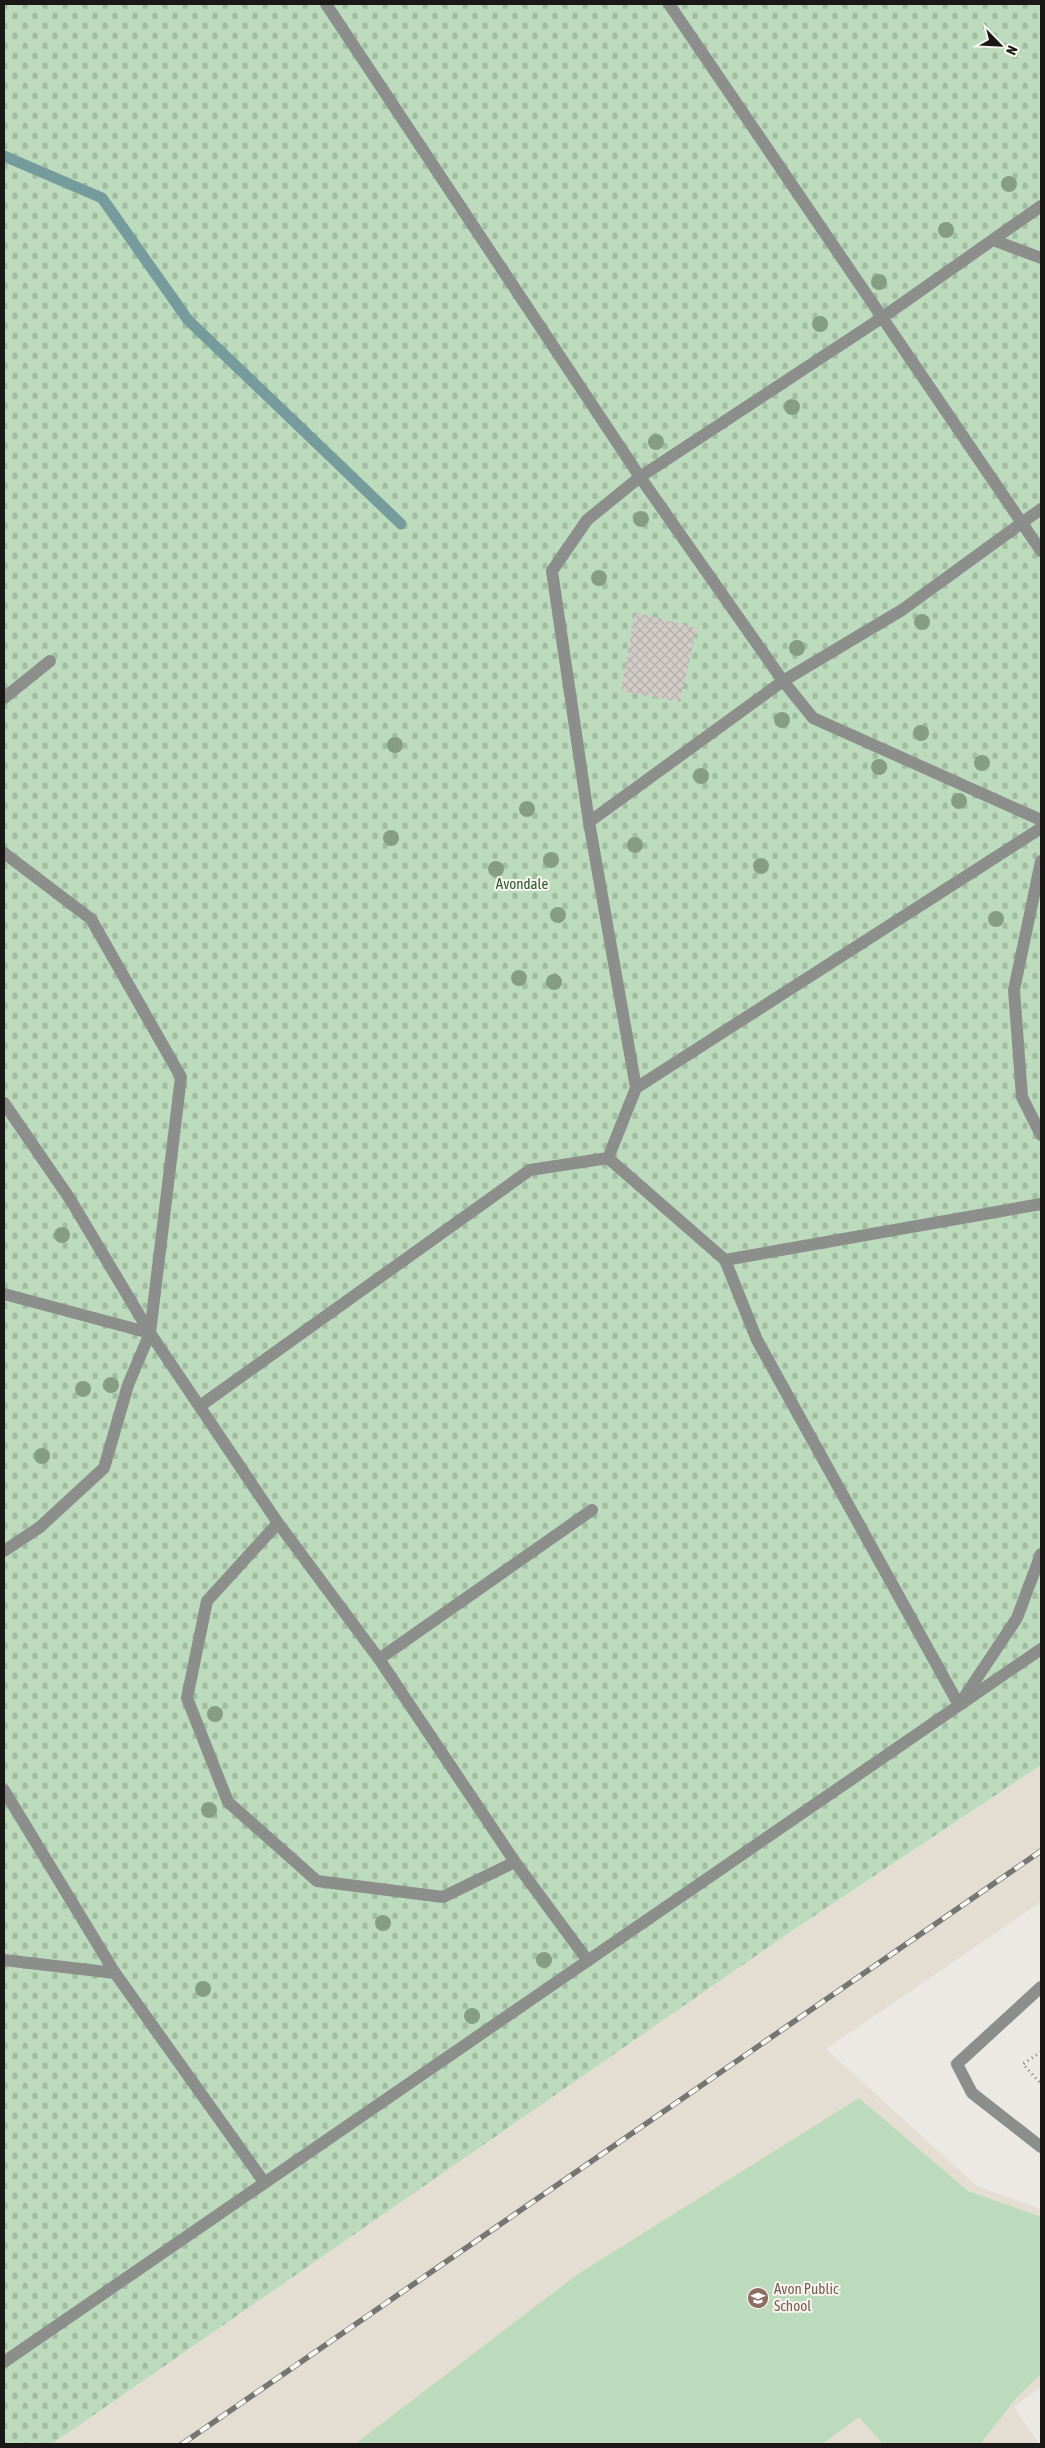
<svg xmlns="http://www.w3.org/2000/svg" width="1045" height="2448" viewBox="0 0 1045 2448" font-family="'Asap Condensed',sans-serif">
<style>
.built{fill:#e4ddd1}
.green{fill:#bcdbbc}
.cemetery{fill:url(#cemetery-stones)}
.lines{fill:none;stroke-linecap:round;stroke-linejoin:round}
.stream{stroke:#759b9c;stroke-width:11}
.building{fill:url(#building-cross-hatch)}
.path{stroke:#817f7c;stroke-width:3;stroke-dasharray:1 4;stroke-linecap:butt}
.service{stroke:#8c8e8b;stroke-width:12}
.rail-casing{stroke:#777572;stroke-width:5.5}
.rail{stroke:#f9f6f1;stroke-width:4;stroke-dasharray:11;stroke-linecap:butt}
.tree{fill:#859d82}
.labels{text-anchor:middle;stroke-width:4;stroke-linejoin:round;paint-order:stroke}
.park-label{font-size:15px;fill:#305e32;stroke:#f9f6f1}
.education-label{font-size:15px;fill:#785e54;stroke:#f9f6f1;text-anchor:start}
</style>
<defs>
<pattern id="cemetery-stones" width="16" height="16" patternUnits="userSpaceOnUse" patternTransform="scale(1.25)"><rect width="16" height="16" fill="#bcdbbc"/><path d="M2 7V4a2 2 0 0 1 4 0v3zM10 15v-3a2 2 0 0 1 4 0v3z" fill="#a1bba1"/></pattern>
<pattern id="building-cross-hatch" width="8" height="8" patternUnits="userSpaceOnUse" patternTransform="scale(1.25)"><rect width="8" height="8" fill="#d2ccc9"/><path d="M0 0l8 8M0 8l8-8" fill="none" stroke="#b4aeac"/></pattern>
</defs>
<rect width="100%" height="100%" fill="#ece9e4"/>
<!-- built -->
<path class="built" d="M1041,1765V1902L826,2049L977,2186L1041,2209V2387L1014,2407L1039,2444H52L799,1926Z"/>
<!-- green -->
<path class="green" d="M859,2098L968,2191L1041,2217V2374L1019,2395L980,2444H883L859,2417L822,2444H355L578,2274Z"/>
<!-- cemetery -->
<path class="cemetery" d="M4,4H1041V1765L799,1926L52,2444H4Z"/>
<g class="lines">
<!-- stream -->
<path class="stream" d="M4,156L102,198L188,320L401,524"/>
</g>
<!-- building -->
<path class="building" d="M635,612L697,628L680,702L621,691Z"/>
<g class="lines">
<!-- path -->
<path class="path" d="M1041,2052L1023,2064L1041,2084"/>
<!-- service -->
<path class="service" d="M326,4L640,477L783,681L813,718L1041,820
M669,4L1041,551
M993,240L1041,258
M4,698L50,661
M589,822L783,681L902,610L1041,509
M4,853L91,919L181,1077L150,1333L128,1385L104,1468L40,1527L4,1551
M1041,861L1014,990L1022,1097L1041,1135
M636,1088L1041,828
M4,1103L70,1199L150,1333L278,1523L379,1659L515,1862L588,1961
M608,1158L636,1088L589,822L552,571L587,520L640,477L883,317L1041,206
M608,1158L725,1260L757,1340L959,1705L1017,1618L1041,1554
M725,1260L1041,1204
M4,1294L150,1333
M200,1406L530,1170L608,1158
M278,1523L207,1601L187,1698L228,1802L317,1881L443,1897L515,1862
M379,1659L592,1510
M4,1790L115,1973L264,2182
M4,1960L115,1973
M1041,1987L957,2064L972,2093L1041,2147
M4,2362L1041,1649"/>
<!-- rail casing -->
<g class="rail-casing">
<path id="rail" d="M182,2444L1041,1851"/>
</g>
<!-- rail -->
<use href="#rail" class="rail"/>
</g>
<!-- trees -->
<g class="tree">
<circle cx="1009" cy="184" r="8"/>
<circle cx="946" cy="230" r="8"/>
<circle cx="879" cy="282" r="8"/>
<circle cx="820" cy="324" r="8"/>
<circle cx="792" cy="407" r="8"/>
<circle cx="656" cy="442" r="8"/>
<circle cx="641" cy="519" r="8"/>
<circle cx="599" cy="578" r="8"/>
<circle cx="922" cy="622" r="8"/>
<circle cx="797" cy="648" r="8"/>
<circle cx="782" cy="720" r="8"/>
<circle cx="921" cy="733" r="8"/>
<circle cx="395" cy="745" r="8"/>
<circle cx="982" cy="763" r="8"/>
<circle cx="879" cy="767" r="8"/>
<circle cx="701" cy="776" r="8"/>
<circle cx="959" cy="801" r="8"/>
<circle cx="527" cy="809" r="8"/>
<circle cx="391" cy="838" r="8"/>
<circle cx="635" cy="845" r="8"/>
<circle cx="551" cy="860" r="8"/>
<circle cx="761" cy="866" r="8"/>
<circle cx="496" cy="869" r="8"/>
<circle cx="558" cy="915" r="8"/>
<circle cx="996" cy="919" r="8"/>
<circle cx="519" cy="978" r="8"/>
<circle cx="554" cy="982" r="8"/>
<circle cx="62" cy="1235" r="8"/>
<circle cx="111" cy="1385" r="8"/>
<circle cx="83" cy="1389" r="8"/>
<circle cx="42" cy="1456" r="8"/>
<circle cx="215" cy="1714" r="8"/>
<circle cx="209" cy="1810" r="8"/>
<circle cx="383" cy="1923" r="8"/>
<circle cx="544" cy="1960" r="8"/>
<circle cx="203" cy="1989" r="8"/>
<circle cx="472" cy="2016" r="8"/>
</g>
<!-- icons -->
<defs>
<g id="school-disc" transform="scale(1.125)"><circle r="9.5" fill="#8d6e63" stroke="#f9f6f1"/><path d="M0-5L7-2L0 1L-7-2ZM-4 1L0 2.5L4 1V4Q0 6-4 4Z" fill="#fff"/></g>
</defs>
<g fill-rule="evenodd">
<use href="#school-disc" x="758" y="2298"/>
</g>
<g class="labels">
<!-- park labels -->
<g class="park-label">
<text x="522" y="889">Avondale</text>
</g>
<!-- education labels -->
<g class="education-label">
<text x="774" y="2294">Avon Public<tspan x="774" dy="17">School</tspan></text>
</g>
</g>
<!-- border -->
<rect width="1045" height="2448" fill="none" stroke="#191816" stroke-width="10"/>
<!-- north arrow -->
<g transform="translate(1000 45) rotate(114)" stroke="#f9f6f1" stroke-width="4" paint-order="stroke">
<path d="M0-4L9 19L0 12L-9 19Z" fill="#191816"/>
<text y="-8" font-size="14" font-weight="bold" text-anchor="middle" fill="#191816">N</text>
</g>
</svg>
